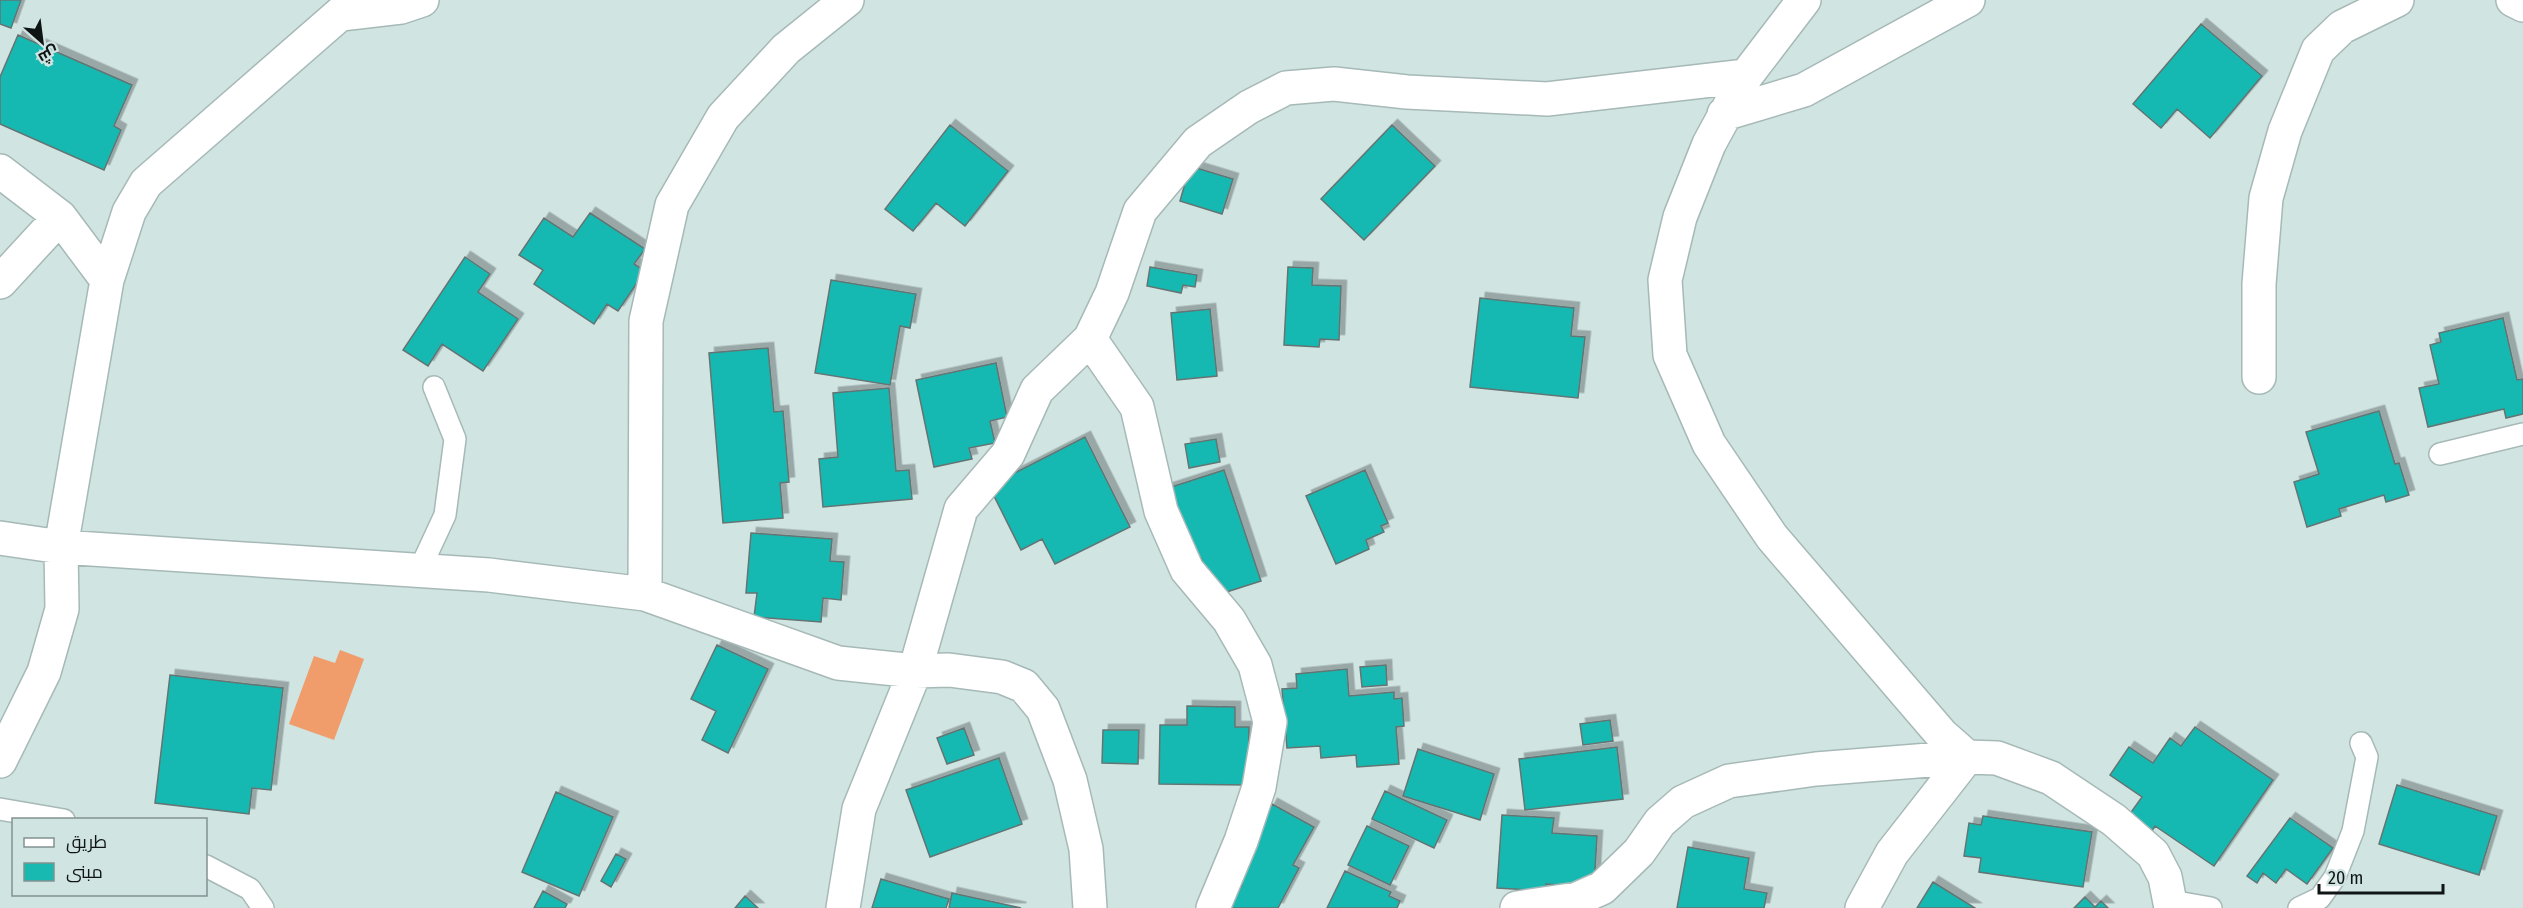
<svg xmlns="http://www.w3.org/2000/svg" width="2523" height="908" viewBox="0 0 2523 908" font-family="'Fira Sans Condensed',Cairo,sans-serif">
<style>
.water{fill:#f09c6b}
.building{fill:#18b9b1;stroke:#637473;stroke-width:1.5;filter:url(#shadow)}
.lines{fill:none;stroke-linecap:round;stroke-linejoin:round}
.lane-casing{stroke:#a6b9b7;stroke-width:24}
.street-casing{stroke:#a6b9b7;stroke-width:36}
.lane{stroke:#fff;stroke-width:21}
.street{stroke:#fff;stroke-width:33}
</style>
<defs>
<filter id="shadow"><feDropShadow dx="5.5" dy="-5.5" stdDeviation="0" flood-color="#0004"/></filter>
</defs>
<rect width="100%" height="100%" fill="#d0e4e2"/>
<!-- water -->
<path class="water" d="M340,650L364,659L334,740L289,724L314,656L335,663Z"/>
<!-- building -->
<path class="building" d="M0,0H21L11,28L0,24Z
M2201,24L2262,76L2210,138L2177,109L2161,128L2133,104Z
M18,35L132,85L114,126L121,130L104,170L0,124V77Z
M950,125L1008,171L965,226L936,203L913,231L885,209Z
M1392,125L1435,166L1364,240L1321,199Z
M1190,166L1233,179L1222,214L1180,201Z
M590,213L645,249L634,264L645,271L618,311L607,304L594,324L534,284L543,270L519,255L544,218L573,237Z
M465,257L490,274L478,292L518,319L483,371L442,344L428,366L403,350Z
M1150,267L1197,275L1195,287L1183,285L1181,293L1147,286Z
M1288,267L1313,268L1312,285L1341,286L1339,340L1320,339L1319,347L1284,345Z
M831,280L916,294L910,328L900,326L890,385L815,373Z
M1480,298L1574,308L1571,336L1585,337L1578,398L1470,387Z
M1210,309L1217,376L1177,380L1171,313Z
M2503,318L2517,380L2523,379V414L2506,418L2504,409L2428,427L2419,388L2439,384L2430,345L2441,342L2439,333Z
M768,348L774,412L783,411L789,482L780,483L783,518L723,523L709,353Z
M996,363L1007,417L990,421L995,443L969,448L972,459L934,467L916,380Z
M889,388L896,471L909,470L912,499L823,507L819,459L838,457L833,393Z
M2379,411L2395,464L2399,463L2409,495L2386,502L2384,495L2339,509L2341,516L2307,527L2294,482L2319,474L2306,432Z
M1085,437L1130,527L1055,564L1042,539L1021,550L989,486Z
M1216,439L1220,462L1189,468L1185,444Z
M1224,470L1261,581L1214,596L1201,558L1189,562L1165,489Z
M1365,470L1388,523L1381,526L1384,532L1366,540L1369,549L1336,564L1306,496Z
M751,533L832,539L830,561L844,562L841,600L823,598L821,622L754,617L757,593H746Z
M717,645L768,669L728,753L702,740L716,711L691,699Z
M1386,665L1387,685L1362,687L1360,667Z
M1347,669L1349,696L1394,692V699L1402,698L1404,726L1396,727L1399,764L1357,767L1356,755L1321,758L1320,746L1287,748L1282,689L1297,688L1296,674Z
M170,675L283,688L271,790L252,788L249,814L155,803Z
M1187,706L1235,707V727H1249L1248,785L1159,784L1160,725H1187Z
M1610,720L1613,741L1583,745L1580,724Z
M2195,727L2273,780L2214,866L2155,826L2152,831L2129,815L2142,797L2110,775L2129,747L2153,763L2170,738L2181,746Z
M964,728L974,755L947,764L937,738Z
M1103,730H1139L1138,764L1102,763Z
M1617,747L1623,799L1525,810L1519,759Z
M1418,749L1494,774L1480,820L1403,796Z
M999,758L1022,824L930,857L906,790Z
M2397,785L2497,816L2479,875L2379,844Z
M1385,791L1447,820L1434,848L1372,819Z
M556,792L613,817L579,896L522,872Z
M1272,804L1314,827L1293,865L1299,868L1278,908H1229L1242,885L1231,879Z
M1502,815L1554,818L1552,833L1597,836L1594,887L1546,884V891L1497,888Z
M1983,816L2092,832L2083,887L1979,872L1981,858L1964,856L1969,823L1981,825Z
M2290,818L2333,848L2307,884L2286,869L2276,883L2263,873L2257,883L2247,876Z
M1367,826L1409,846L1390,885L1348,865Z
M1688,847L1749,858L1744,889L1767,893L1764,908H1677Z
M616,854L626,859L611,887L601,881Z
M1345,871L1391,892L1389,896L1400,901L1397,908H1327Z
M881,879L949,899L946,908H872Z
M1933,882L1975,908H1917Z
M543,891L567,904L565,908H534Z
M952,893L1021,908H949Z
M745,896L758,908H735Z
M2085,897L2095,907L2101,901L2108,908H2074Z"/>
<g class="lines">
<!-- lane casing -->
<g class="lane-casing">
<path id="lane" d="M2440,454L2523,434
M419,571L445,515L455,439L434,387
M0,809L64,820
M206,866L250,889L263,908
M2171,901L2211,908
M2299,908L2320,898L2335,877L2353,831L2367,757L2361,743"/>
</g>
<!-- street casing -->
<g class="street-casing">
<path id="street" d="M356,0L146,183L129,212L107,280L61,547L489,575L645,594L838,663L915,671L949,670L1002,677L1024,686L1043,709L1070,780L1086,849L1090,908
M1804,0L1746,76L1709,144L1680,217L1665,280L1670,355L1709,444L1772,537L1942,735L1967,757L1997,758L2051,778L2114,820L2153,854L2165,877L2171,908
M2513,0L2523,5
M341,14L401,7L422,0
M1724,114L1804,90L1968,0
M0,171L60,217L107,280
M0,282L60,217
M1090,339L1137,407L1161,511L1187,570L1229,620L1255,665L1270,722L1259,787L1241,841L1213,908
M2259,377V284L2266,198L2285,131L2318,50L2342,27L2397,0
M0,538L61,547L62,609L44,672L0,761
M645,594L646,321L672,205L723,117L786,49L847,0
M843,908L859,809L915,671L961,509L1008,454L1037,390L1090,339L1112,293L1140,211L1198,142L1249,107L1286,88L1334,84L1407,92L1547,99L1746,76
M1517,908L1577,899L1602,888L1639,852L1660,822L1683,802L1729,781L1816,769L1967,757
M1862,908L1892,853L1967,757"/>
</g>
<!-- lane -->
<use href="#lane" class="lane"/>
<!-- street -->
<use href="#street" class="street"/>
</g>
<!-- legend -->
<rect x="12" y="818" width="195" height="78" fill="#d0e4e2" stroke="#829190" stroke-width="1.5"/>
<rect x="24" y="838" width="30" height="9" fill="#ffffff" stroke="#829190" stroke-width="1.5"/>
<text x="66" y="848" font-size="18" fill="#0e1514">طريق</text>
<rect x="24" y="863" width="30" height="18" fill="#18b9b1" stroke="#829190" stroke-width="1.5"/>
<text x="66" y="878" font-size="18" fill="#0e1514">مبنى</text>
<!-- north arrow -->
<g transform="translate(42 42) rotate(152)" stroke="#d0e4e2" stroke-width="4.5" paint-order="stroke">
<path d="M0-4.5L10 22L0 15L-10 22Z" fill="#0e1514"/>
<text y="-9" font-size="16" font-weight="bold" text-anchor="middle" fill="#0e1514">ش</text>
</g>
<!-- scale -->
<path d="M2319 884v9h124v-9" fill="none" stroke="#0e1514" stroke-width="3"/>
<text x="2328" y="884" font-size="18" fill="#0e1514" stroke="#d0e4e2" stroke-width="4.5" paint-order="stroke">20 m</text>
</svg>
